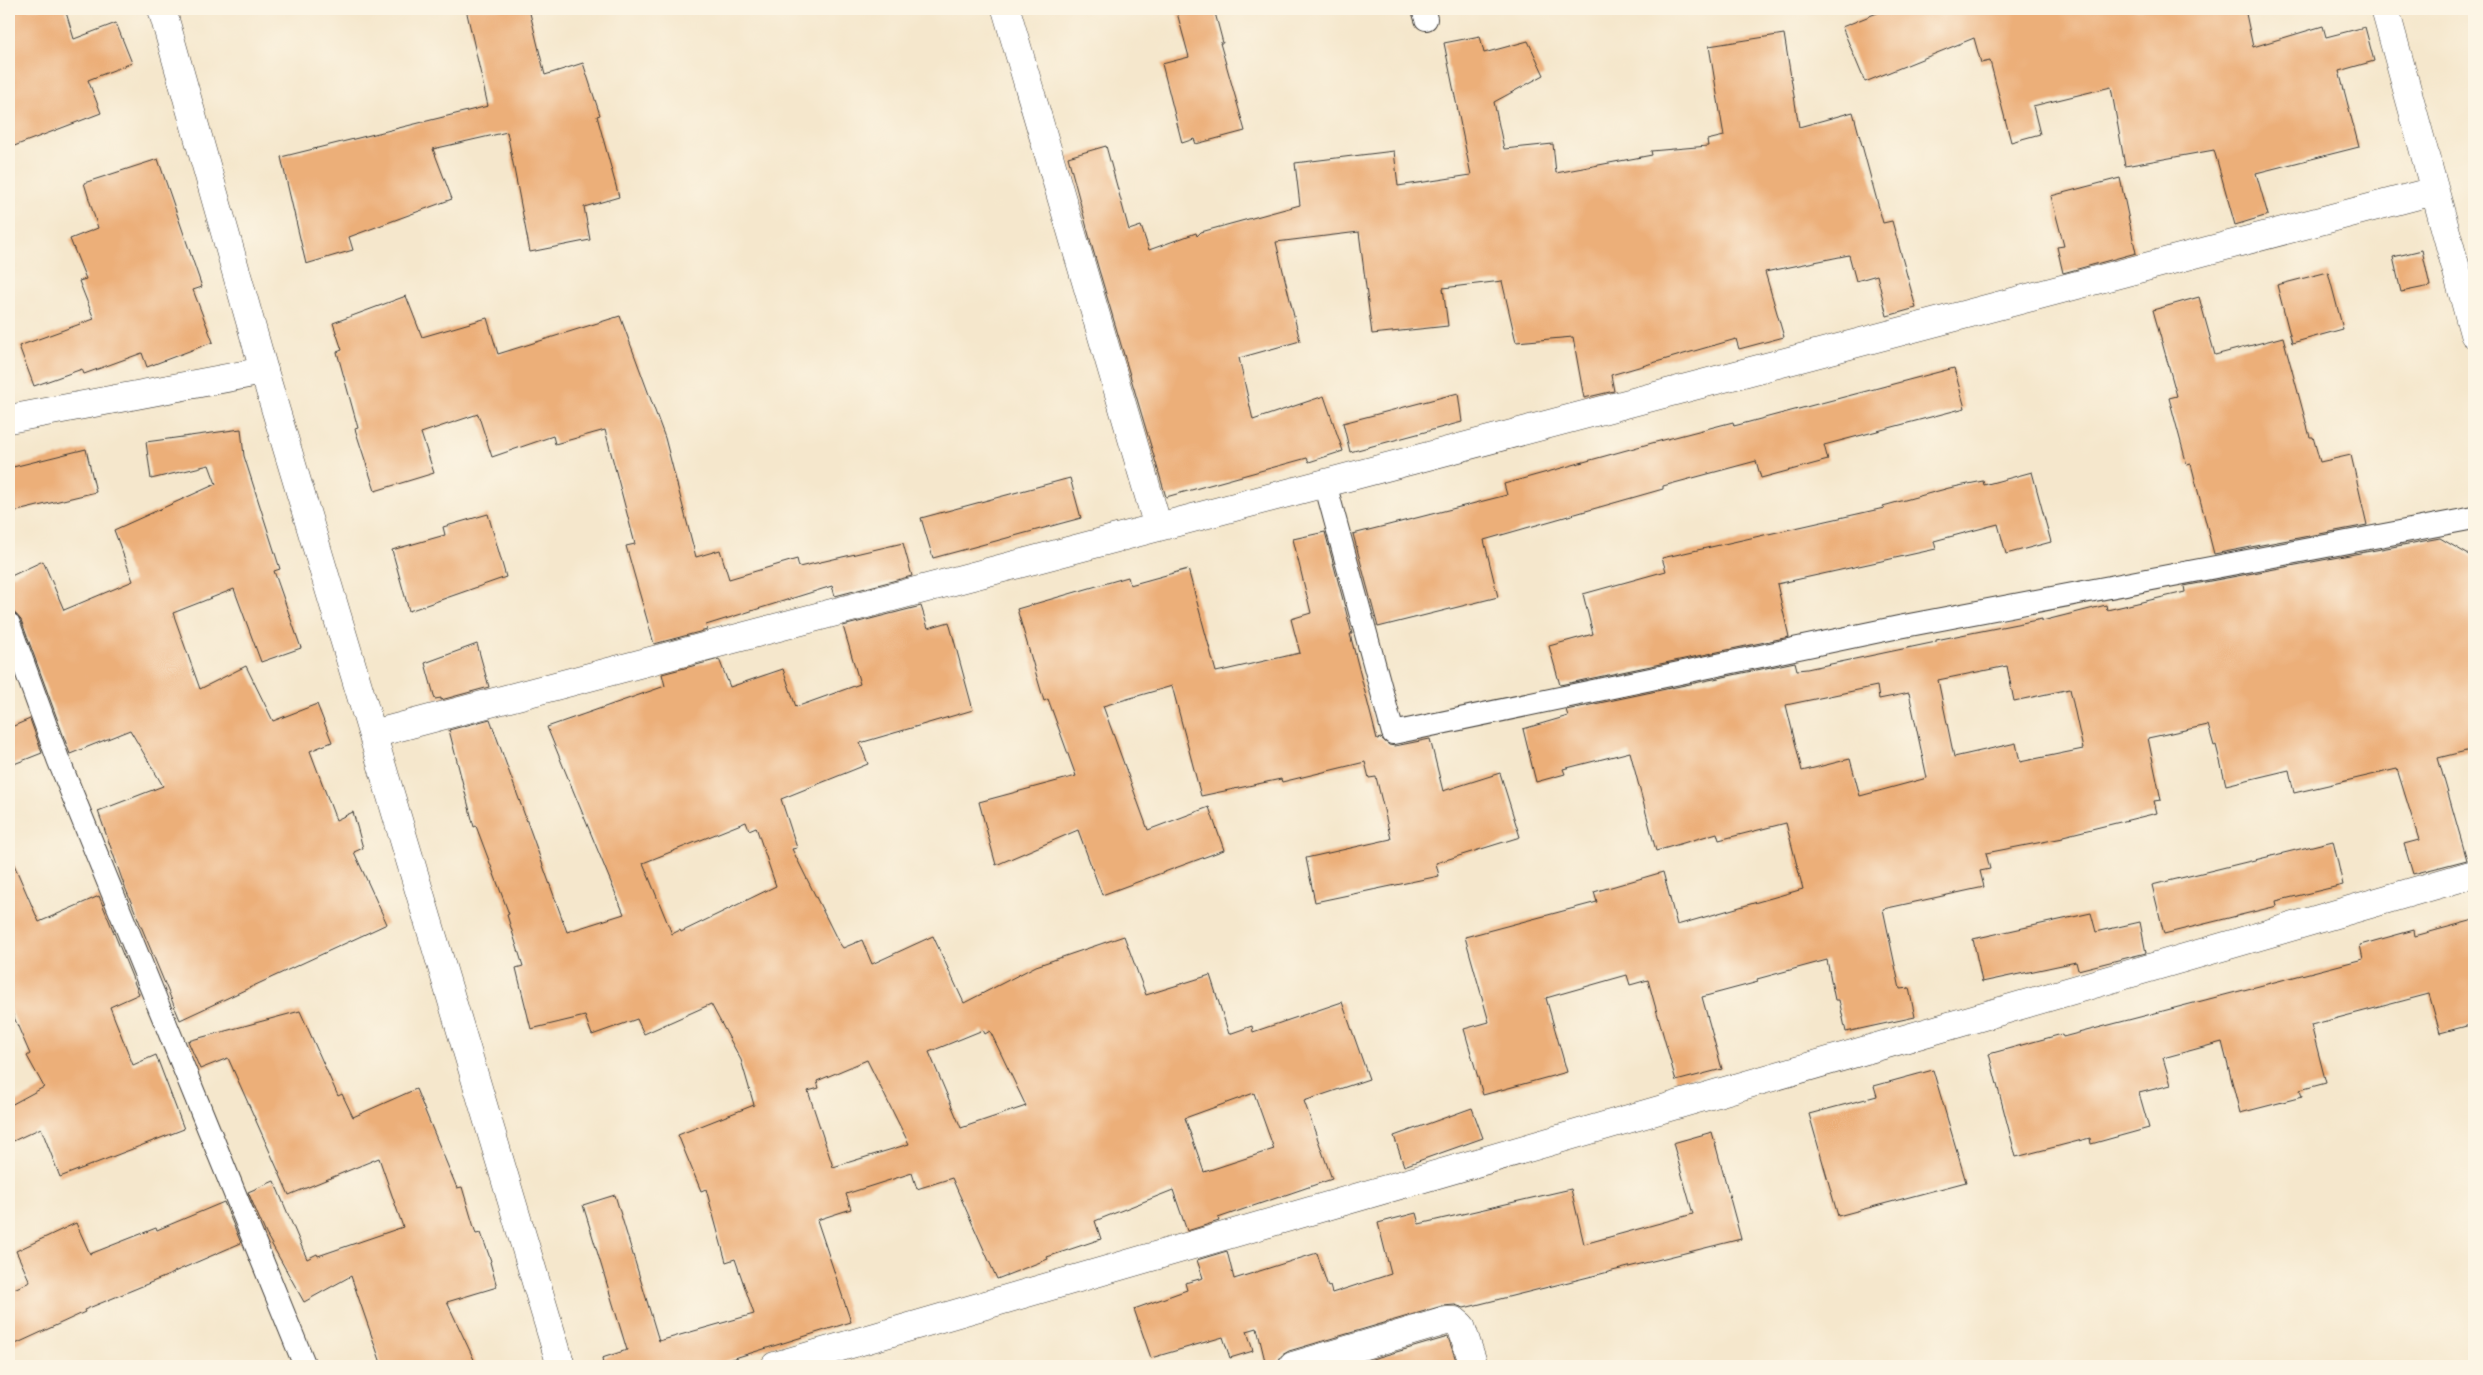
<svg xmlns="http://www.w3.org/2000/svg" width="2483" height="1375" viewBox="0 0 2483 1375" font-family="'Comic Neue',sans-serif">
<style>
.building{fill:#ecaf79;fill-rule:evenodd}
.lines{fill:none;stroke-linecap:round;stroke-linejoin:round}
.lane-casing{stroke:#3d3a36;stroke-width:24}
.street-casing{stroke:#3d3a36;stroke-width:29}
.secondary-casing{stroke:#3d3a36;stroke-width:29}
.lane{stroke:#fff;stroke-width:22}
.street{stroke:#fff;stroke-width:28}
.secondary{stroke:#fff;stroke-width:28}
</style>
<rect width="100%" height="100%" fill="#fcf5e5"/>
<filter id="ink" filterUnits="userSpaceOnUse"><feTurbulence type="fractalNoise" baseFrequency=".02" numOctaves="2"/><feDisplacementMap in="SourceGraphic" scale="10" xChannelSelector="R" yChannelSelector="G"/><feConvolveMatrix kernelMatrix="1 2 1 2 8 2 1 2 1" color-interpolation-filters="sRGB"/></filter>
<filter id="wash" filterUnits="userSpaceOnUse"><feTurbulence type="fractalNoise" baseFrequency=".0096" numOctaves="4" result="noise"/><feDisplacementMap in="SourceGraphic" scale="20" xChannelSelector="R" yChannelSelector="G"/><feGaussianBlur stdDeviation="1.12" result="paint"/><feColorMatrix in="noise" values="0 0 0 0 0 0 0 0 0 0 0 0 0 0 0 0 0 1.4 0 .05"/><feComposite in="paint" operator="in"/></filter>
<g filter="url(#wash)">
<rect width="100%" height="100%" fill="#f5e7cc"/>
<g id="blocks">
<!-- building -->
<path class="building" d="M9,9H65L74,39L116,23L132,63L88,80L101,113L9,148Z
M466,9H529L545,75L583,63L600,115L597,116L619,197L584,207L590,240L530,252L507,132L433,149L452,199L349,237L353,250L306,264L281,157L488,106Z
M1176,9H1214L1223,43H1220L1245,131L1196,144L1194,139L1182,143L1162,64L1189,57Z
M1887,9H2245L2253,47L2323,26L2326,37L2365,27L2374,61L2339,71L2359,147L2256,173L2268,215L2235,225L2214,150L2125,166L2111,87L2033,106L2040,134L2011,142L1990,61L1981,63L1974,38L1865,82L1842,27Z
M1784,34L1799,127L1853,112L1883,223L1892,221L1916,308L1887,316L1877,275L1856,281L1849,255L1765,272L1784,337L1739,349L1736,339L1611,375L1614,391L1584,398L1573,337L1516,342L1502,281L1443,288L1448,326L1372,334L1359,232L1276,242L1300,341L1239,358L1253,420L1324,396L1343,451L1309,462L1307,458L1166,497L1091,243L1068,157L1106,146L1129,230L1141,226L1149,250L1196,233L1197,236L1201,232L1300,205L1295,163L1394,151L1398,186L1471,175L1444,43L1480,36L1484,53L1528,41L1544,75L1494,102L1504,149L1553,144L1556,173L1652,155L1651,151L1708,146L1707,140L1724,136L1709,46Z
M158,159L202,287L193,290L213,342L147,367L142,353L84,374L82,369L34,386L19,346L94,319L79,281L86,279L70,239L98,228L84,183Z
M2120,178L2136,253L2063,273L2057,247L2064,246L2051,196Z
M2422,250L2430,286L2401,292L2393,257Z
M2328,272L2343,329L2292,343L2277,285Z
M406,296L422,337L487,318L498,354L620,316L665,438L696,557L720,550L729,579L797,559L799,567L903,543L912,576L835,596L832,586L706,625L707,630L654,644L626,546L635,544L605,430L555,444L553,436L492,457L478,414L421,433L434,473L375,491L355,429L358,428L337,352L342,350L333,323Z
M2199,297L2215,355L2283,337L2310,437H2313L2320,462L2351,455L2367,525L2214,554L2191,464L2187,465L2169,398L2177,396L2153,310Z
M1954,368L1965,408L1824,445L1828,460L1761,478L1756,461L1663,486V489L1484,540L1498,597L1378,627L1353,534L1507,495L1504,484L1652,443L1733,422L1734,426Z
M1458,393L1462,422L1350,452L1343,423Z
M241,429L244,456L280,569L274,571L301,648L261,662L234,589L173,613L200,689L246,666L273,721L317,704L332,742L310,751L336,820L353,812L363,848L354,852L387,924L180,1020L124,885L98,811L163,786L130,730L70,754L21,620L9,607V577L43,561L64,610L133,581L114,530L216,484L209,465L151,479L146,442Z
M86,449L96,492L9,513V468Z
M2032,472L2051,542L2006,554L1998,524L1934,541L1936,549L1777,584L1789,637L1560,685L1549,646L1593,634L1583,594L1666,571L1662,558L1884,508L1883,506L1949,488L1983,481L1984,485Z
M1070,478L1081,518L933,558L921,518Z
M488,514L506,577L409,611L392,550L445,535L443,527Z
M1325,532L1352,634H1350L1377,739L1381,738L1389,745L1395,746L1430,739L1443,791L1500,773L1520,837L1436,863L1439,876L1315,902L1306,858L1391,839L1376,777L1369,778L1365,762L1282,782L1281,779L1201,796L1172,686L1103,706L1148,830L1209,807L1224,850L1102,895L1078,830L996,865L979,802L1076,776L1048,699L1044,701L1017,609L1128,577L1130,585L1188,569L1216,672L1300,653L1291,619L1311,613L1293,539Z
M2440,538L2474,558V749L2438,758L2467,860L2413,874L2404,844L2419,840L2397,769L2294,793L2289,770L2226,785L2216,745L2214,746L2208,725L2148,738L2161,800L2154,801L2157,813L2063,836V838L1986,853L1990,869L1980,871L1984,887L1883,909L1900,989L1909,988L1915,1017L1846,1032L1839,1000H1835L1827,960L1757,979L1758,982L1702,997L1722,1069L1676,1081L1648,980L1630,985L1627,975L1546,998L1567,1072L1483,1095L1464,1029L1489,1022L1465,937L1597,902L1594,892L1663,872L1677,925L1803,889L1786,823L1719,840L1717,833L1656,851L1630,752L1563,769L1565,774L1536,782L1523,729L1568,716L1566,710L1795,662L1797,670L1807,669L1936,642V640L2042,619V621L2106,605L2107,610L2185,592L2184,586ZM2007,666L2014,701L2070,689L2083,749L2020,762L2016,743L1954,757L1938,680ZM1877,686L1879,699L1909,693L1927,778L1860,796L1850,759L1802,771L1786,705Z
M921,606L928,628L949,622L973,710L860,743L868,764L781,799L797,848L792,849L838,941L843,948L862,940L872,964L933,936L964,1003L1036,966L1124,936L1146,995L1210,975L1229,1034L1252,1026L1253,1032L1342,1002L1369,1079L1304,1101L1332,1179L1218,1218L1219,1221L1187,1231L1173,1190L1095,1221L1101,1239L1047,1257L1048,1259L997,1279L952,1178L917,1189L912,1173L846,1194L851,1209L817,1220L851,1322L709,1366H603L602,1358L627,1350L583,1205L615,1195L659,1341L754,1314L735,1259L726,1262L706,1189L701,1191L678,1135L754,1105L741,1060L711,1004L644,1034L637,1019L592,1035L585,1016L531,1029L516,968L523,966L507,915L509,914L476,826L474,827L449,730L490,719L567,932L624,914L547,727L665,686L662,674L719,659L730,687L783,669L796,707L860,684L843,626ZM746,822L749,830L756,827L776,886L681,932L680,930L672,934L643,863ZM983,1030L985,1034L990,1031L1026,1106L961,1128L929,1052ZM867,1060L909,1144L833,1167L808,1091L819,1088L817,1081ZM1254,1093L1274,1149L1204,1172L1185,1118Z
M477,644L489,687L441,700V698L435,699L425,663Z
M30,719L42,753L9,766V728Z
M2333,841L2343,885L2276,901L2277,906L2164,934L2152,885Z
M9,853L39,922L99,896L139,994L110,1007L133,1065L156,1055L184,1129L60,1177L41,1128L9,1143V1106L44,1087L27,1056L30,1054L9,1006Z
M2091,913L2096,932L2140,922L2146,953L2078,970L2076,962L1982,982L1973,939Z
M2474,920V1024L2440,1033L2429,994L2311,1025L2326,1083L2300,1090L2302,1097L2240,1113L2222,1042L2163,1058L2171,1085L2139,1093L2149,1128L2091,1144L2090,1138L2016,1157L1989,1054L2062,1034L2063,1037L2363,959L2360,945L2414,930L2415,936Z
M300,1011L338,1096L342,1094L353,1117L416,1089L457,1188L462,1187L476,1234L481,1233L491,1261L490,1262L497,1287L447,1302L477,1366H382L351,1276L304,1302L266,1234L248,1192L274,1181L307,1259L317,1254L318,1256L403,1227L379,1158L289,1195L228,1058L200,1069L188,1041Z
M1933,1070L1966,1182L1838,1216L1809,1114L1877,1096L1874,1086Z
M1472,1108L1483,1138L1404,1166L1394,1136Z
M1712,1132L1741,1239L1464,1308L1455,1305L1442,1306L1289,1351L1282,1355L1278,1361L1266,1365L1257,1328L1247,1331L1253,1351L1230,1358L1223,1337L1151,1358L1134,1309L1187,1290L1185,1283L1203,1278L1197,1260L1227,1251L1234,1279L1317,1253L1328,1287L1330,1286L1332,1293L1391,1274L1378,1223L1416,1213L1419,1224L1571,1189L1584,1244L1693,1214L1673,1143Z
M224,1202L241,1243L174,1272V1273L84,1310L85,1312L9,1347V1291L30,1282L16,1251L76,1223L90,1254L156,1228L157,1230Z
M1448,1337L1458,1366H1363L1362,1362Z"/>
</g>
</g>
<g filter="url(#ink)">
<use href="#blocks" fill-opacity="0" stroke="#3d3a36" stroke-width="1"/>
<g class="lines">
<!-- lane casing -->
<g class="lane-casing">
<path id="lane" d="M1423,9L1426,19
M1325,483L1393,733L1899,627L2474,518
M9,624L58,759L305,1366"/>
</g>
<!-- street casing -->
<g class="street-casing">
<path id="street" d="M1006,9L1158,527
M2385,9L2474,334
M9,419L264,371
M373,734L2434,191
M775,1366L2474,874
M1293,1366L1446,1321H1455L1461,1326L1474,1366"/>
</g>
<!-- secondary casing -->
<g class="secondary-casing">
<path id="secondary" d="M162,9L264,371L561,1366"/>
</g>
<!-- lane -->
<use href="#lane" class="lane"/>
<!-- street -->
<use href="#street" class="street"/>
<!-- secondary -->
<use href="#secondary" class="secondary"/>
</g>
</g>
<!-- margin -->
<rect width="2483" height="1375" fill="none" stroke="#fcf5e5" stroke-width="30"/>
</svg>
